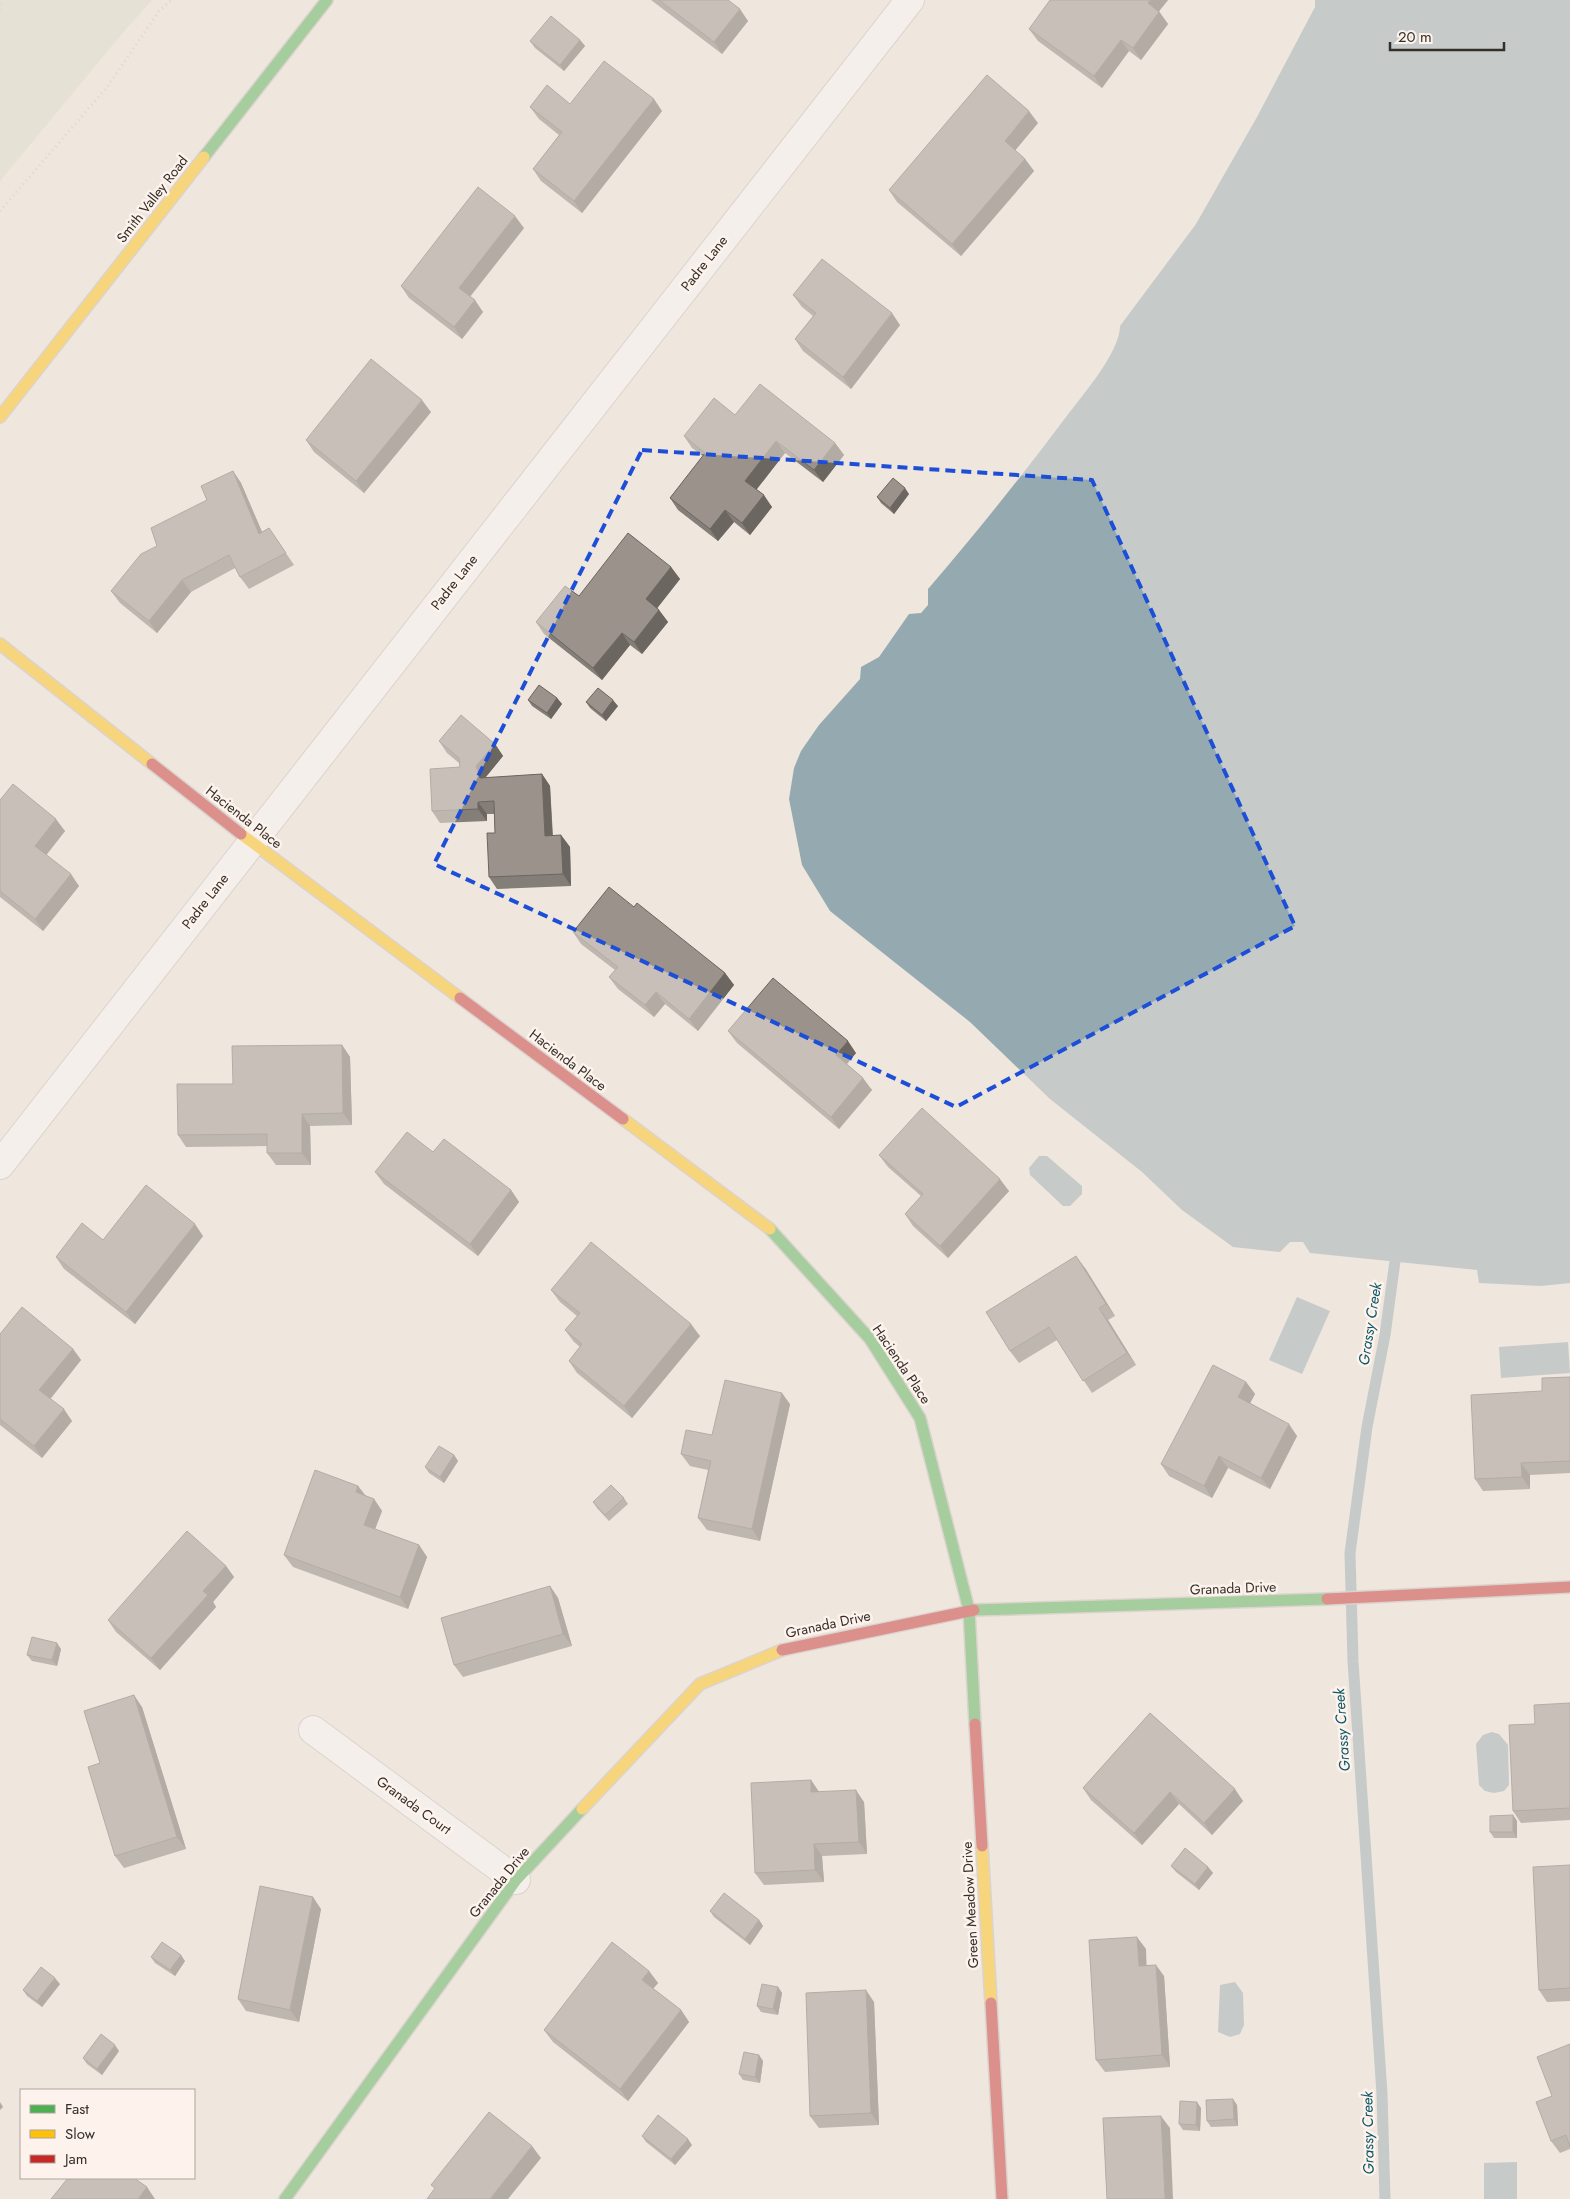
<svg xmlns="http://www.w3.org/2000/svg" width="1570" height="2199" viewBox="0 0 1570 2199" font-family="Jost,sans-serif">
<style>
.green{fill:#dcdbc9}
.water{fill:#95aab0}
.lines{fill:none;stroke-linecap:round;stroke-linejoin:round}
.stream{stroke:#95aab0;stroke-width:11}
.street-casing{stroke:#c4bdb8;stroke-width:30}
.fast-casing{stroke:#c4bdb8;stroke-width:14}
.slow-casing{stroke:#c4bdb8;stroke-width:14}
.jam-casing{stroke:#c4bdb8;stroke-width:14}
.path{stroke:#cac7c3;stroke-width:3;stroke-dasharray:1 4;stroke-linecap:butt}
.street{stroke:#fdfbfa;stroke-width:28}
.fast{stroke:#4caf50;stroke-width:11}
.slow{stroke:#ffc107;stroke-width:11}
.jam{stroke:#c62828;stroke-width:11}
.wall{fill:#847e78}
.shaded-wall{fill:#6c6661}
.building{fill:#9a928b;stroke:#6c6661}
.marked{fill:none;stroke:#1d4ed8;stroke-width:4;stroke-dasharray:10 6;stroke-linejoin:round}
.labels{text-anchor:middle;stroke-width:5;stroke-linejoin:round;paint-order:stroke}
.street-label{font-size:14px;fill:#352f2a;stroke:#fdf3ec}
.water-label{font-size:15px;font-style:italic;fill:#0c5869;stroke:#fdf3ec}
</style>
<rect width="100%" height="100%" fill="#efe6de"/>
<!-- green -->
<path class="green" d="M0,0H152L126,29L0,181Z"/>
<!-- water -->
<path class="water" d="M1315,0H1570V1283L1541,1286L1479,1283L1477,1270L1310,1253L1303,1242H1290L1280,1252L1233,1247L1182,1210L1142,1172L1050,1099L970,1022L830,911L802,865L789,799L794,768L801,751L819,725L860,679L861,667L879,657L909,614L921,613L928,605V589C976,533 1022,476 1066,417C1082,396 1120,352 1120,326L1196,224L1257,117L1315,7Z
M1039,1156H1047L1082,1186V1194L1070,1206H1063L1030,1175L1029,1168Z
M1297,1297L1330,1311L1302,1374L1269,1360Z
M1568,1342L1570,1373L1501,1378L1499,1347Z
M1492,1732L1499,1734L1508,1745L1509,1785L1504,1791L1494,1793L1485,1791L1479,1785L1476,1744L1483,1735Z
M1235,1982L1243,1993L1244,2025L1240,2034L1230,2037L1218,2032L1220,1985Z
M1517,2162V2199H1484V2163Z"/>
<g class="lines">
<!-- stream -->
<path class="stream" d="M1385,2199L1382,2094L1353,1661L1350,1553L1367,1427L1385,1335L1395,1261"/>
<!-- street casing -->
<g class="street-casing">
<path id="street" d="M0,1165L910,0
M313,1730L516,1880"/>
</g>
<!-- fast casing -->
<g class="fast-casing">
<path id="fast" d="M204,157L327,0
M770,1229L870,1339L920,1418L969,1610L975,1724
M974,1610L1327,1599
M285,2199L516,1880L582,1809"/>
</g>
<!-- slow casing -->
<g class="slow-casing">
<path id="slow" d="M0,417L204,157
M0,644L152,764
M241,834L460,998
M623,1119L770,1229
M582,1809L700,1684L782,1650
M982,1846L991,2003"/>
</g>
<!-- jam casing -->
<g class="jam-casing">
<path id="jam" d="M152,764L241,834
M460,998L623,1119
M1327,1599L1570,1587
M782,1650L974,1610
M975,1724L982,1846
M991,2003L1002,2199"/>
</g>
<!-- path -->
<path class="path" d="M0,10L1,0
M0,211L108,86L159,11L172,0"/>
<!-- street -->
<use href="#street" class="street"/>
<!-- fast -->
<use href="#fast" class="fast"/>
<!-- slow -->
<use href="#slow" class="slow"/>
<!-- jam -->
<use href="#jam" class="jam"/>
</g>
<!-- wall -->
<path class="wall" d="M651,0H728L748,21L722,54Z
M1168,0L1159,11L1168,24L1141,60L1129,51L1102,88L1038,41L1029,29Z
M580,40L585,46L564,71L535,48L530,41Z
M570,104L662,111L582,213L541,181L533,169L559,135L539,119L530,107Z
M1038,123L1015,150L1025,159L1034,171L961,256L897,202L889,190Z
M524,228L470,297L483,312L462,339L409,298L401,286Z
M793,295L900,325L851,389L803,351L795,339L813,316L802,307Z
M431,412L364,493L314,452L306,440Z
M735,415L835,443L844,455L823,482L785,453L756,489L772,507L750,535L734,522L718,541L678,510L670,498L703,456L692,448L684,436Z
M233,471L241,483L262,532L269,528L294,565L249,589L240,577L235,568L191,592L157,633L120,603L111,591L157,546L207,500Z
M909,494L894,514L881,503L877,497Z
M671,567L680,579L657,608L659,610L668,622L642,654L630,645L602,680L544,634L536,622L579,596Z
M557,698L562,704L551,719L532,706L528,700Z
M586,702L618,706L606,721L590,708Z
M439,741L495,744L503,756L485,778L542,774L550,786L553,836L561,835L570,847L571,886L497,889L489,877L495,833L494,814H487V821L440,823L432,811L460,767L459,763L447,753Z
M0,800L65,831L46,855L79,886L43,931L0,897Z
M634,907L725,973L734,985L698,1031L665,1004L654,1017L618,989L609,977L615,970L581,944L573,932Z
M728,1031L856,1053L847,1064L872,1090L839,1129L737,1043Z
M342,1045L350,1057L352,1125L310,1126L311,1165H276L267,1153V1146L186,1147L178,1135L233,1084Z
M433,1152L511,1190L519,1202L478,1256L384,1184L375,1172Z
M879,1155L1009,1191L948,1258L913,1226L905,1214L921,1196L888,1167Z
M203,1236L135,1324L64,1269L56,1257L103,1240Z
M1085,1268L1115,1316L1108,1320L1136,1365L1092,1393L1057,1340L1019,1363L1010,1351Z
M551,1290L700,1336L632,1418L577,1373L569,1361L580,1347L574,1342L565,1330L577,1316L560,1302Z
M0,1334L73,1349L81,1360L50,1399L72,1421L42,1458L0,1425Z
M1570,1377V1473L1530,1475V1489L1483,1491L1475,1479L1542,1391Z
M1246,1382L1255,1394L1250,1403L1297,1436L1270,1489L1228,1468L1212,1498L1169,1476L1161,1464Z
M790,1404L760,1541L707,1530L698,1518L708,1470L690,1466L681,1454L712,1435Z
M454,1455L458,1461L444,1483L429,1473L425,1467Z
M358,1486L366,1496L374,1499L382,1511L375,1529L419,1545L427,1557L408,1609L293,1567L284,1555Z
M624,1498L628,1504L609,1521L597,1508L593,1502Z
M226,1566L234,1577L213,1602L216,1607L160,1670L116,1632L108,1620Z
M550,1586L558,1598L572,1646L463,1677L454,1665Z
M61,1649L57,1666L32,1661L27,1655Z
M1570,1703V1820L1521,1823L1513,1811L1535,1724Z
M142,1707L186,1849L124,1868L115,1856L100,1763Z
M1150,1713L1243,1801L1212,1835L1179,1804L1142,1845L1091,1800L1083,1788Z
M811,1780L819,1792L864,1802L867,1854L822,1856L824,1882L764,1885L755,1873Z
M1513,1815L1517,1821V1838H1494L1490,1832Z
M1570,1865V2001L1547,2002L1539,1990Z
M1171,1866L1208,1867L1213,1873L1199,1890L1176,1872Z
M321,1909L299,2022L246,2011L238,1999Z
M710,1911L759,1920L763,1926L750,1945L714,1917Z
M1146,1949V1965L1164,1976L1170,2067L1105,2072L1096,2060Z
M151,1957L185,1961L175,1976L155,1963Z
M649,1971L658,1983L653,1989L681,2010L689,2022L628,2101L553,2042L544,2030Z
M60,1984L42,2007L27,1996L23,1990Z
M778,1987L782,1993L778,2015L761,2012L757,2006Z
M874,2002L879,2125L819,2128L810,2116Z
M1570,2044V2149L1560,2153L1551,2141L1552,2096Z
M119,2051L102,2075L87,2064L83,2058Z
M759,2055L763,2061L760,2083L743,2080L739,2074Z
M1237,2105L1238,2126L1211,2127L1207,2121Z
M1201,2108L1200,2131L1183,2130L1179,2124Z
M642,2136L692,2145L675,2165L646,2142Z"/>
<!-- shaded-wall -->
<path class="shaded-wall" d="M1150,0H1168L1156,15L1148,3Z
M740,9L748,21L722,54L714,42Z
M1159,12L1168,24L1141,60L1133,48Z
M580,40L585,46L564,71L560,65Z
M1121,40L1129,51L1102,88L1094,76Z
M654,99L662,111L582,213L574,201Z
M1029,111L1038,123L1013,153L1005,141Z
M1025,159L1034,171L961,256L952,244Z
M515,216L524,228L467,300L459,288Z
M475,300L483,312L462,339L454,327Z
M892,313L900,325L851,389L843,377Z
M422,400L431,412L364,493L356,481Z
M776,441L785,453L754,493L745,481Z
M835,443L844,455L823,482L814,470Z
M233,471L241,483L268,546L259,534Z
M905,488L909,494L894,514L890,508Z
M764,495L772,507L750,535L742,523Z
M725,510L734,522L718,541L710,529Z
M671,567L680,579L655,611L646,599Z
M182,580L191,592L157,633L149,621Z
M659,610L668,622L642,654L634,642Z
M622,633L630,645L602,680L593,668Z
M557,698L562,704L551,719L547,713Z
M613,700L618,706L606,721L602,715Z
M495,744L503,756L485,778H480L476,766Z
M542,774L550,786L553,848L545,836Z
M478,802L487,814V821L478,809Z
M56,819L65,831L44,858L35,846Z
M561,835L570,847L571,886L563,874Z
M71,874L79,886L43,931L35,919Z
M725,973L734,985L698,1031L689,1019Z
M656,992L665,1004L654,1017L645,1005Z
M848,1041L856,1053L844,1067L836,1055Z
M342,1045L350,1057L352,1125L343,1113Z
M863,1078L872,1090L839,1129L831,1117Z
M302,1114L310,1126L311,1165L302,1153Z
M1000,1179L1009,1191L948,1258L940,1246Z
M511,1190L519,1202L478,1256L470,1244Z
M195,1224L203,1236L135,1324L126,1312Z
M1076,1256L1085,1268L1115,1316L1106,1304Z
M1099,1308L1108,1320L1136,1365L1127,1353Z
M691,1324L700,1336L632,1418L624,1406Z
M73,1349L81,1360L48,1402L39,1390Z
M1246,1382L1255,1394L1247,1409L1238,1397Z
M782,1393L790,1404L760,1541L752,1529Z
M64,1409L72,1421L42,1458L34,1446Z
M1289,1424L1297,1436L1270,1489L1261,1478Z
M454,1455L458,1461L444,1483L440,1477Z
M1219,1456L1228,1468L1212,1498L1204,1486Z
M1521,1463L1530,1475V1489L1522,1477Z
M358,1486L367,1498L356,1492Z
M374,1499L382,1511L372,1537L364,1525Z
M419,1545L427,1557L408,1609L400,1597Z
M226,1566L234,1577L213,1602L216,1607L160,1670L151,1658L203,1591Z
M550,1586L558,1598L572,1646L563,1634Z
M57,1643L61,1649L57,1666L52,1660Z
M134,1695L142,1707L186,1849L177,1837Z
M811,1780L819,1792H811Z
M1235,1789L1243,1801L1212,1835L1204,1823Z
M856,1790L864,1802L867,1854L859,1842Z
M1170,1792L1179,1804L1142,1845L1134,1833Z
M1513,1815L1517,1821V1838L1513,1832Z
M814,1844L822,1856L824,1882L815,1870Z
M1208,1867L1213,1873L1199,1890L1195,1884Z
M313,1897L321,1909L299,2022L290,2010Z
M759,1920L763,1926L750,1945L745,1939Z
M1137,1937L1146,1949L1147,1978L1139,1966Z
M181,1955L185,1961L175,1976L170,1970Z
M1156,1965L1164,1976L1170,2067L1162,2055Z
M649,1971L658,1983L650,1992L642,1980Z
M55,1978L60,1984L42,2007L37,2001Z
M778,1987L782,1993L778,2015L773,2009Z
M866,1990L874,2002L879,2125L871,2113Z
M681,2010L689,2022L628,2101L620,2089Z
M115,2045L119,2051L102,2075L97,2069Z
M759,2055L763,2061L760,2083L755,2077Z
M1233,2099L1237,2105L1238,2126L1234,2119Z
M0,2102L3,2107L0,2110Z
M1197,2102L1201,2108L1200,2131L1196,2125Z
M1161,2116L1170,2128L1173,2199H1165Z
M688,2139L692,2145L675,2165L671,2159Z
M532,2146L541,2158L508,2199H490Z
M147,2187L155,2199H138Z"/>
<!-- building -->
<path class="building" d="M659,0H728L740,9L714,42Z
M1050,0H1150L1148,3L1159,12L1133,48L1121,40L1094,76L1029,29Z
M551,16L580,40L560,65L530,41Z
M604,61L654,99L574,201L533,169L562,132L530,107L547,85L570,104Z
M987,75L1029,111L1005,141L1025,159L952,244L889,190Z
M478,187L515,216L459,288L475,300L454,327L401,286Z
M822,259L892,313L843,377L795,339L816,313L793,295Z
M371,359L422,400L356,481L306,440Z
M760,384L835,443L814,470L776,441L745,481L764,495L742,523L725,510L710,529L670,498L705,453L684,436L714,398L735,415Z
M233,471L259,534L269,528L286,553L240,577L229,555L182,580L149,621L111,591L141,554L157,546L151,528L207,500L201,486Z
M893,478L905,488L890,508L877,497Z
M628,533L671,567L646,599L659,610L634,642L622,633L593,668L536,622L565,586L579,596Z
M539,685L557,698L547,713L528,700Z
M598,688L613,700L602,715L586,702Z
M461,715L495,744L476,766L480,778L542,774L545,836L561,835L563,874L489,877L487,833H495L494,801L478,802V809L432,811L430,769L460,767L459,758L439,741Z
M13,784L56,819L35,846L71,874L35,919L0,891V800Z
M609,887L634,907L637,903L725,973L689,1019L656,992L645,1005L609,977L618,967L573,932Z
M773,978L848,1041L836,1055L863,1078L831,1117L728,1031Z
M342,1045L343,1113L302,1114V1153H267V1134L178,1135L177,1084H233L232,1046Z
M922,1108L1000,1179L940,1246L905,1214L923,1194L879,1155Z
M407,1132L433,1152L444,1139L511,1190L470,1244L375,1172Z
M146,1185L195,1224L126,1312L56,1257L82,1223L103,1240Z
M591,1242L691,1324L624,1406L569,1361L582,1344L565,1330L580,1313L551,1290Z
M1076,1256L1106,1304L1099,1308L1127,1353L1083,1381L1049,1327L1010,1351L986,1312Z
M22,1307L73,1349L39,1390L64,1409L34,1446L0,1419V1334Z
M1213,1365L1246,1382L1238,1397L1289,1424L1261,1478L1219,1456L1204,1486L1161,1464Z
M1570,1377V1461L1521,1463L1522,1477L1475,1479L1471,1395L1542,1391V1378Z
M725,1380L782,1393L752,1529L698,1518L711,1461L681,1454L686,1430L712,1435Z
M439,1446L454,1455L440,1477L425,1467Z
M315,1470L358,1486L356,1492L374,1499L364,1525L419,1545L400,1597L284,1555Z
M611,1485L624,1498L605,1515L593,1502Z
M187,1531L226,1566L203,1591L208,1595L151,1658L108,1620Z
M550,1586L563,1634L454,1665L441,1618Z
M32,1637L57,1643L52,1660L27,1655Z
M134,1695L177,1837L115,1856L88,1767L100,1763L84,1711Z
M1570,1703V1808L1513,1811L1509,1725L1535,1724L1534,1705Z
M1150,1713L1235,1789L1204,1823L1170,1792L1134,1833L1083,1788Z
M811,1780V1792L856,1790L859,1842L814,1844L815,1870L755,1873L751,1783Z
M1513,1815V1832H1490V1816Z
M1185,1848L1208,1867L1195,1884L1171,1866Z
M1570,1865V1988L1539,1990L1533,1867Z
M260,1886L313,1897L290,2010L238,1999Z
M724,1893L759,1920L745,1939L710,1911Z
M1137,1937L1139,1966L1156,1965L1162,2055L1096,2060L1089,1940Z
M162,1942L181,1955L170,1970L151,1957Z
M612,1942L649,1971L642,1980L681,2010L620,2089L544,2030Z
M41,1967L55,1978L37,2001L23,1990Z
M762,1984L778,1987L773,2009L757,2006Z
M866,1990L871,2113L810,2116L806,1993Z
M101,2034L115,2045L97,2069L83,2058Z
M1570,2044V2147L1566,2135L1551,2141L1536,2102L1552,2096L1537,2057Z
M744,2052L759,2055L755,2077L739,2074Z
M1233,2099L1234,2119L1207,2121L1206,2100Z
M1180,2101L1197,2102L1196,2125L1179,2124Z
M489,2112L532,2146L490,2199H427L435,2188L431,2185Z
M658,2115L688,2139L671,2159L642,2136Z
M1161,2116L1165,2199H1107L1103,2118Z
M68,2178H134L147,2187L138,2199H51Z"/>
<!-- marked area -->
<path d="M0 0H1570V2199H0ZM642,450L1092,480L1295,926L956,1107L434,864Z" fill="#efe6de" fill-opacity=".55" fill-rule="evenodd"/>
<path class="marked" d="M642,450L1092,480L1295,926L956,1107L434,864Z"/>
<g class="labels">
<!-- street labels -->
<g class="street-label">
<text transform="translate(152 199) rotate(-52)" y="5">Smith Valley Road</text>
<text transform="translate(704 263) rotate(-52)" y="5">Padre Lane</text>
<text transform="translate(454 582) rotate(-52)" y="5">Padre Lane</text>
<text transform="translate(244 817) rotate(38)" y="5">Hacienda Place</text>
<text transform="translate(205 901) rotate(-52)" y="5">Padre Lane</text>
<text transform="translate(568 1060) rotate(37)" y="5">Hacienda Place</text>
<text transform="translate(902 1364) rotate(56)" y="5">Hacienda Place</text>
<text transform="translate(1233 1588) rotate(-2)" y="5">Granada Drive</text>
<text transform="translate(828 1624) rotate(-12)" y="5">Granada Drive</text>
<text transform="translate(414 1805) rotate(36)" y="5">Granada Court</text>
<text transform="translate(499 1882) rotate(-51)" y="5">Granada Drive</text>
<text transform="translate(970 1905) rotate(-93)" y="5">Green Meadow Drive</text>
</g>
<!-- water labels -->
<g class="water-label">
<text transform="translate(1370 1324) rotate(-81)" y="5">Grassy Creek</text>
<text transform="translate(1342 1730) rotate(-94)" y="5">Grassy Creek</text>
<text transform="translate(1368 2133) rotate(-91)" y="5">Grassy Creek</text>
</g>
</g>
<!-- legend -->
<rect x="20" y="2089" width="175" height="90" fill="#fdf3ec" stroke="#ada59e"/>
<rect x="30" y="2105" width="25" height="8" fill="#4caf50" stroke="#ada59e"/>
<text x="65" y="2114" font-size="15" fill="#352f2a">Fast</text>
<rect x="30" y="2130" width="25" height="8" fill="#ffc107" stroke="#ada59e"/>
<text x="65" y="2139" font-size="15" fill="#352f2a">Slow</text>
<rect x="30" y="2155" width="25" height="8" fill="#c62828" stroke="#ada59e"/>
<text x="65" y="2164" font-size="15" fill="#352f2a">Jam</text>
<!-- scale -->
<path d="M1390 42v8h114v-8" fill="none" stroke="#352f2a" stroke-width="2.5"/>
<text x="1398" y="42" font-size="15" fill="#352f2a" stroke="#fdf3ec" stroke-width="4" paint-order="stroke">20 m</text>
</svg>
